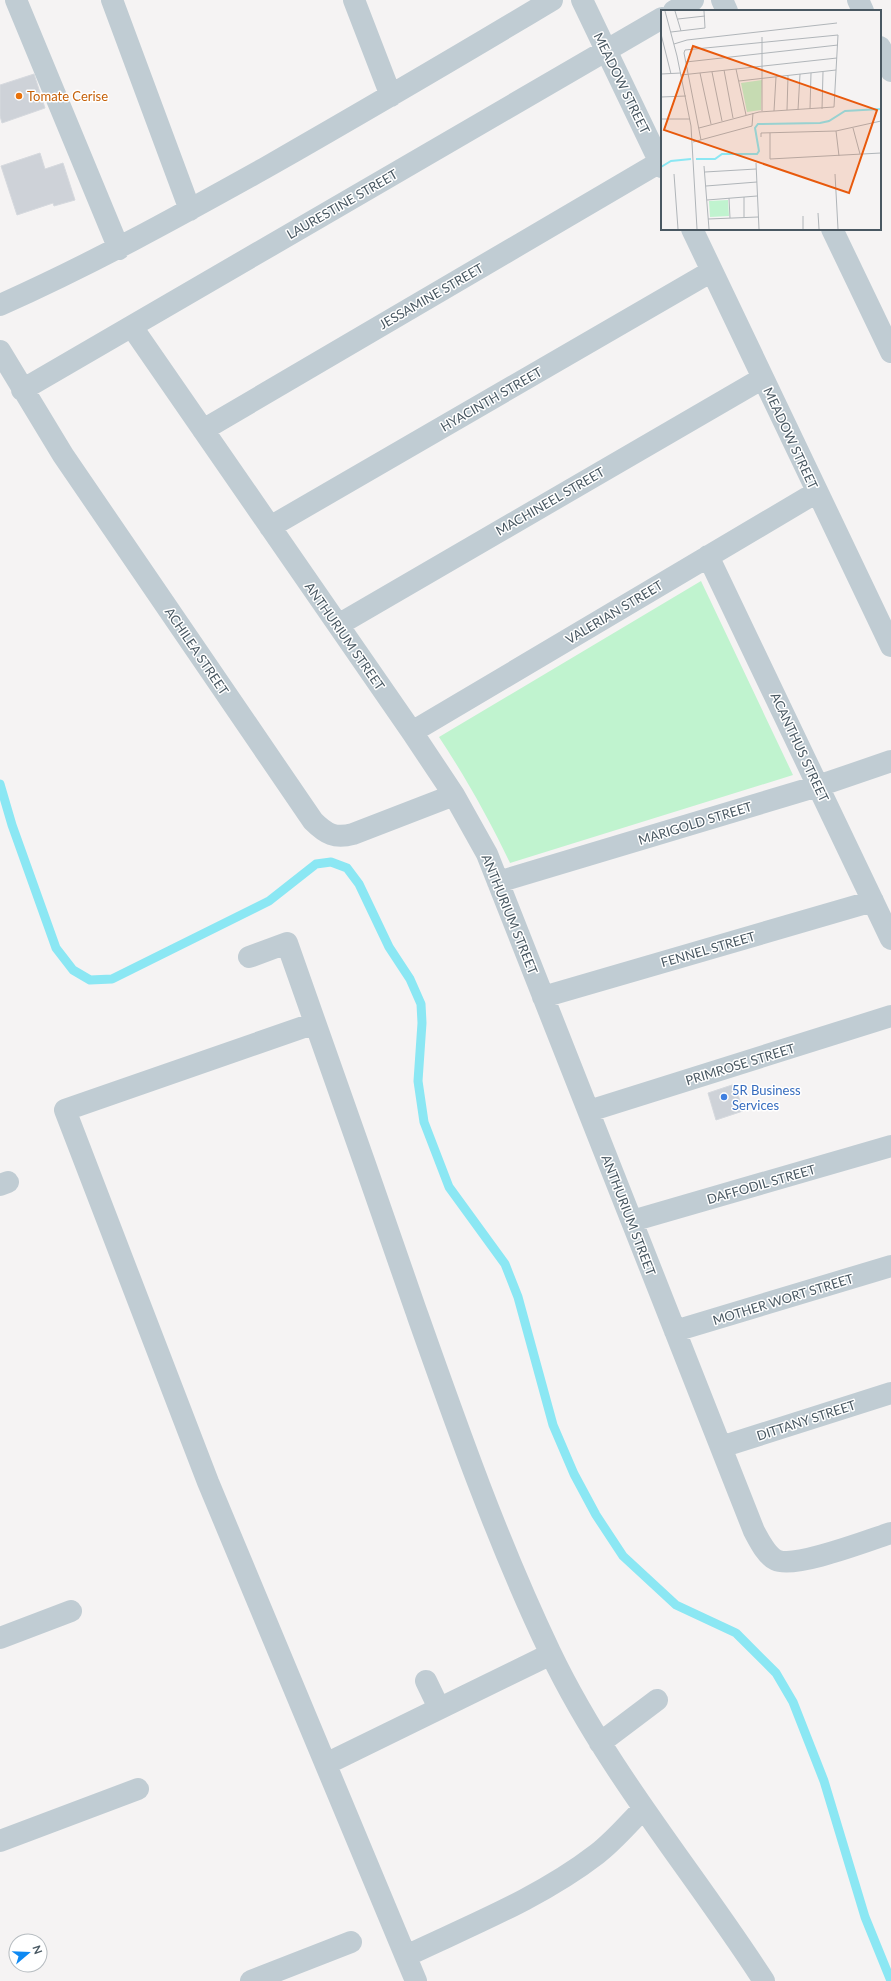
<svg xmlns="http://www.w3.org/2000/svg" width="891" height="1981" viewBox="0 0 891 1981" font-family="Lato,sans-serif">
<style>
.green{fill:#c0f3cf}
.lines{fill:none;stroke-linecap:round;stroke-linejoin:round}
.stream{stroke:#8be7f3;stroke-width:9}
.building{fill:#ced2d8;stroke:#d6d9de}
.minor{stroke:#c0ccd3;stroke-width:22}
.food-dot{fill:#e8710a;stroke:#fff;stroke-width:1.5}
.shop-dot{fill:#3f7fe0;stroke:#fff;stroke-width:1.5}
.labels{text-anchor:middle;stroke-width:3;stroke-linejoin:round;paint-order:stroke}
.street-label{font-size:13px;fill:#495862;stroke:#fff}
.food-label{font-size:13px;fill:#c56008;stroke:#fff;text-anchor:start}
.shop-label{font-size:13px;fill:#366cbe;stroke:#fff;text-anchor:start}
.inset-river{fill:none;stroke:#8be7f3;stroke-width:2}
.inset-road{fill:none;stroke:#b0b5b9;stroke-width:1}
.view{fill:#e8590c;fill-opacity:0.15;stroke:#e8590c;stroke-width:2}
.inset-edge{fill:none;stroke:#495862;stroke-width:2}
</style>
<rect width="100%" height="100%" fill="#f5f3f3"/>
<!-- green -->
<path class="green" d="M701,581L793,775L510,863C489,819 466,778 439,737Z"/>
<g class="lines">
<!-- stream -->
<path class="stream" d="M0,784L12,825L56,948L73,970L90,980L112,979L269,901L316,864L331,862L347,868L359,884L389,947L410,979L421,1004L422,1023L418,1081L424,1122L449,1187L505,1264L518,1297L553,1425L574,1474L596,1515L623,1556L676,1605L736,1633L776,1673L793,1702L824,1781L865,1917L891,1981"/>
</g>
<!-- building -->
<path class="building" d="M34,74L45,108L2,123L0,116V85Z
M40,153L45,169L63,163L75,200L54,206L53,203L17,215L1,166Z
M735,1084L743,1111L716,1120L708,1093Z"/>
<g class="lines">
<!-- minor -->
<path class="minor" d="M16,0L119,249
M112,0L190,210
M354,0L391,96
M582,0L662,167
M722,0L727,11
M858,0L863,11
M674,11L693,0
M880,47L891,71
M692,229L891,646
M832,229L891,352
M0,305C92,264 177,217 265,168C361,113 457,57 552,0
M132,327L412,732L454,795L487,854L754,1531C759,1540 766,1555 776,1560C795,1569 869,1540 891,1533
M0,351L63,455L313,821C326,834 335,839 353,834L454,795
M22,390L662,18
M203,430L660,162
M270,527L712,271
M708,556L891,939
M338,625L763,378
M412,732L817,492
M498,882L818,786L891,761
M249,957L287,943C330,1065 373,1186 415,1308C456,1424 497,1541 550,1652C607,1771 693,1871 764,1981
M543,997L873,901
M315,1023L65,1110L208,1482L416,1981
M589,1111L891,1016
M0,1185L8,1182
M632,1221L891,1146
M675,1331L891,1266
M721,1447L891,1393
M0,1638L71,1611
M426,1681L439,1708
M600,1743L657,1700
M326,1764L551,1654
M0,1841L138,1789
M406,1956C471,1925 540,1898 597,1854C614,1841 628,1824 643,1809
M251,1981L351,1942"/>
</g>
<!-- markers -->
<circle class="food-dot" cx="19" cy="96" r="4"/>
<circle class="shop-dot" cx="724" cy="1097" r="4"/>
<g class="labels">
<!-- street labels -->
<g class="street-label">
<text transform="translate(622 83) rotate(64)" y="5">MEADOW STREET</text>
<text transform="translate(342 204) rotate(-30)" y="5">LAURESTINE STREET</text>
<text transform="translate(431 296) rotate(-30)" y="5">JESSAMINE STREET</text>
<text transform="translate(491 399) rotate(-30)" y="5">HYACINTH STREET</text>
<text transform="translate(791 438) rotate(65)" y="5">MEADOW STREET</text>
<text transform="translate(550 501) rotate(-30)" y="5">MACHINEEL STREET</text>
<text transform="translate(614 612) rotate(-31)" y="5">VALERIAN STREET</text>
<text transform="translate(345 636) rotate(55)" y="5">ANTHURIUM STREET</text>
<text transform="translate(197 651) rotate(56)" y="5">ACHILEA STREET</text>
<text transform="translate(800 747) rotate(65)" y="5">ACANTHUS STREET</text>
<text transform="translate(695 823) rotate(-17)" y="5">MARIGOLD STREET</text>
<text transform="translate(510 914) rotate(68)" y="5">ANTHURIUM STREET</text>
<text transform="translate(708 949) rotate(-16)" y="5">FENNEL STREET</text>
<text transform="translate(740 1064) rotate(-17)" y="5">PRIMROSE STREET</text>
<text transform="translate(761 1184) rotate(-16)" y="5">DAFFODIL STREET</text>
<text transform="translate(629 1215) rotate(69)" y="5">ANTHURIUM STREET</text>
<text transform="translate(783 1299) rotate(-17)" y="5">MOTHER WORT STREET</text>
<text transform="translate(806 1420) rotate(-18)" y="5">DITTANY STREET</text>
</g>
<!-- food labels -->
<g class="food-label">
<text x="27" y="101">Tomate Cerise</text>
</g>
<!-- shop labels -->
<g class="shop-label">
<text x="732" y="1095">5R Business<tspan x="732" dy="15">Services</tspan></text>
</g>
</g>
<!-- overview -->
<g transform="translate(661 10)">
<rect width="220" height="220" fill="#f5f3f3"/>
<path d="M101,70L100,100L86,102L80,73ZM67,190L68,206L49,207L48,191Z" fill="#c0f3cf"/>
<path class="inset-river" d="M35,149H54L61,144H96L98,141L94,118L97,114L159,113L168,111L184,101L220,99M0,157L10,151L30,149"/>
<path class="inset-road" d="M4,1L16,46L30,116L36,219M14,1L20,21M17,9L44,6M10,22L44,18L43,1M0,24L10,64M101,27V101M13,34L26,30L176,13M25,52L177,35M75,59L85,105M63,60L72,108M51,62L61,111M39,63L50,114M0,64L20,63M20,65L176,48M78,71L175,60M0,87L25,86M149,99L150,63M161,99L162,62M126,100L127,66M137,100L139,64M113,101L115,67M0,109H29M38,118L98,102L173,97L177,25L24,40L23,43L40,130M192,118L199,144M175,121L178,146M109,123V149L220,143M100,127V123L175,121L220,111M32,132L91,116L92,103M95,153L98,219M43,156L48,219M44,162L95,159M13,164L17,219M174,164L177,219M45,176L96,172M83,187V207M68,188L69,208M46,190L96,186M157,203L158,219M142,206V219M47,209L97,207"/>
<path class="view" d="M32,36L216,100L188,183L3,120Z"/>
<rect width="220" height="220" class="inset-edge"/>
</g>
<!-- north arrow -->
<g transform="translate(28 1953) rotate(71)"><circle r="19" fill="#ffffff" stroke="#b6bcc0"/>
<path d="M0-3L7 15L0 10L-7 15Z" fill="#0f89f2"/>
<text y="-6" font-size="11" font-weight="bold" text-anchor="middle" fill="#495862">N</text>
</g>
</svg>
